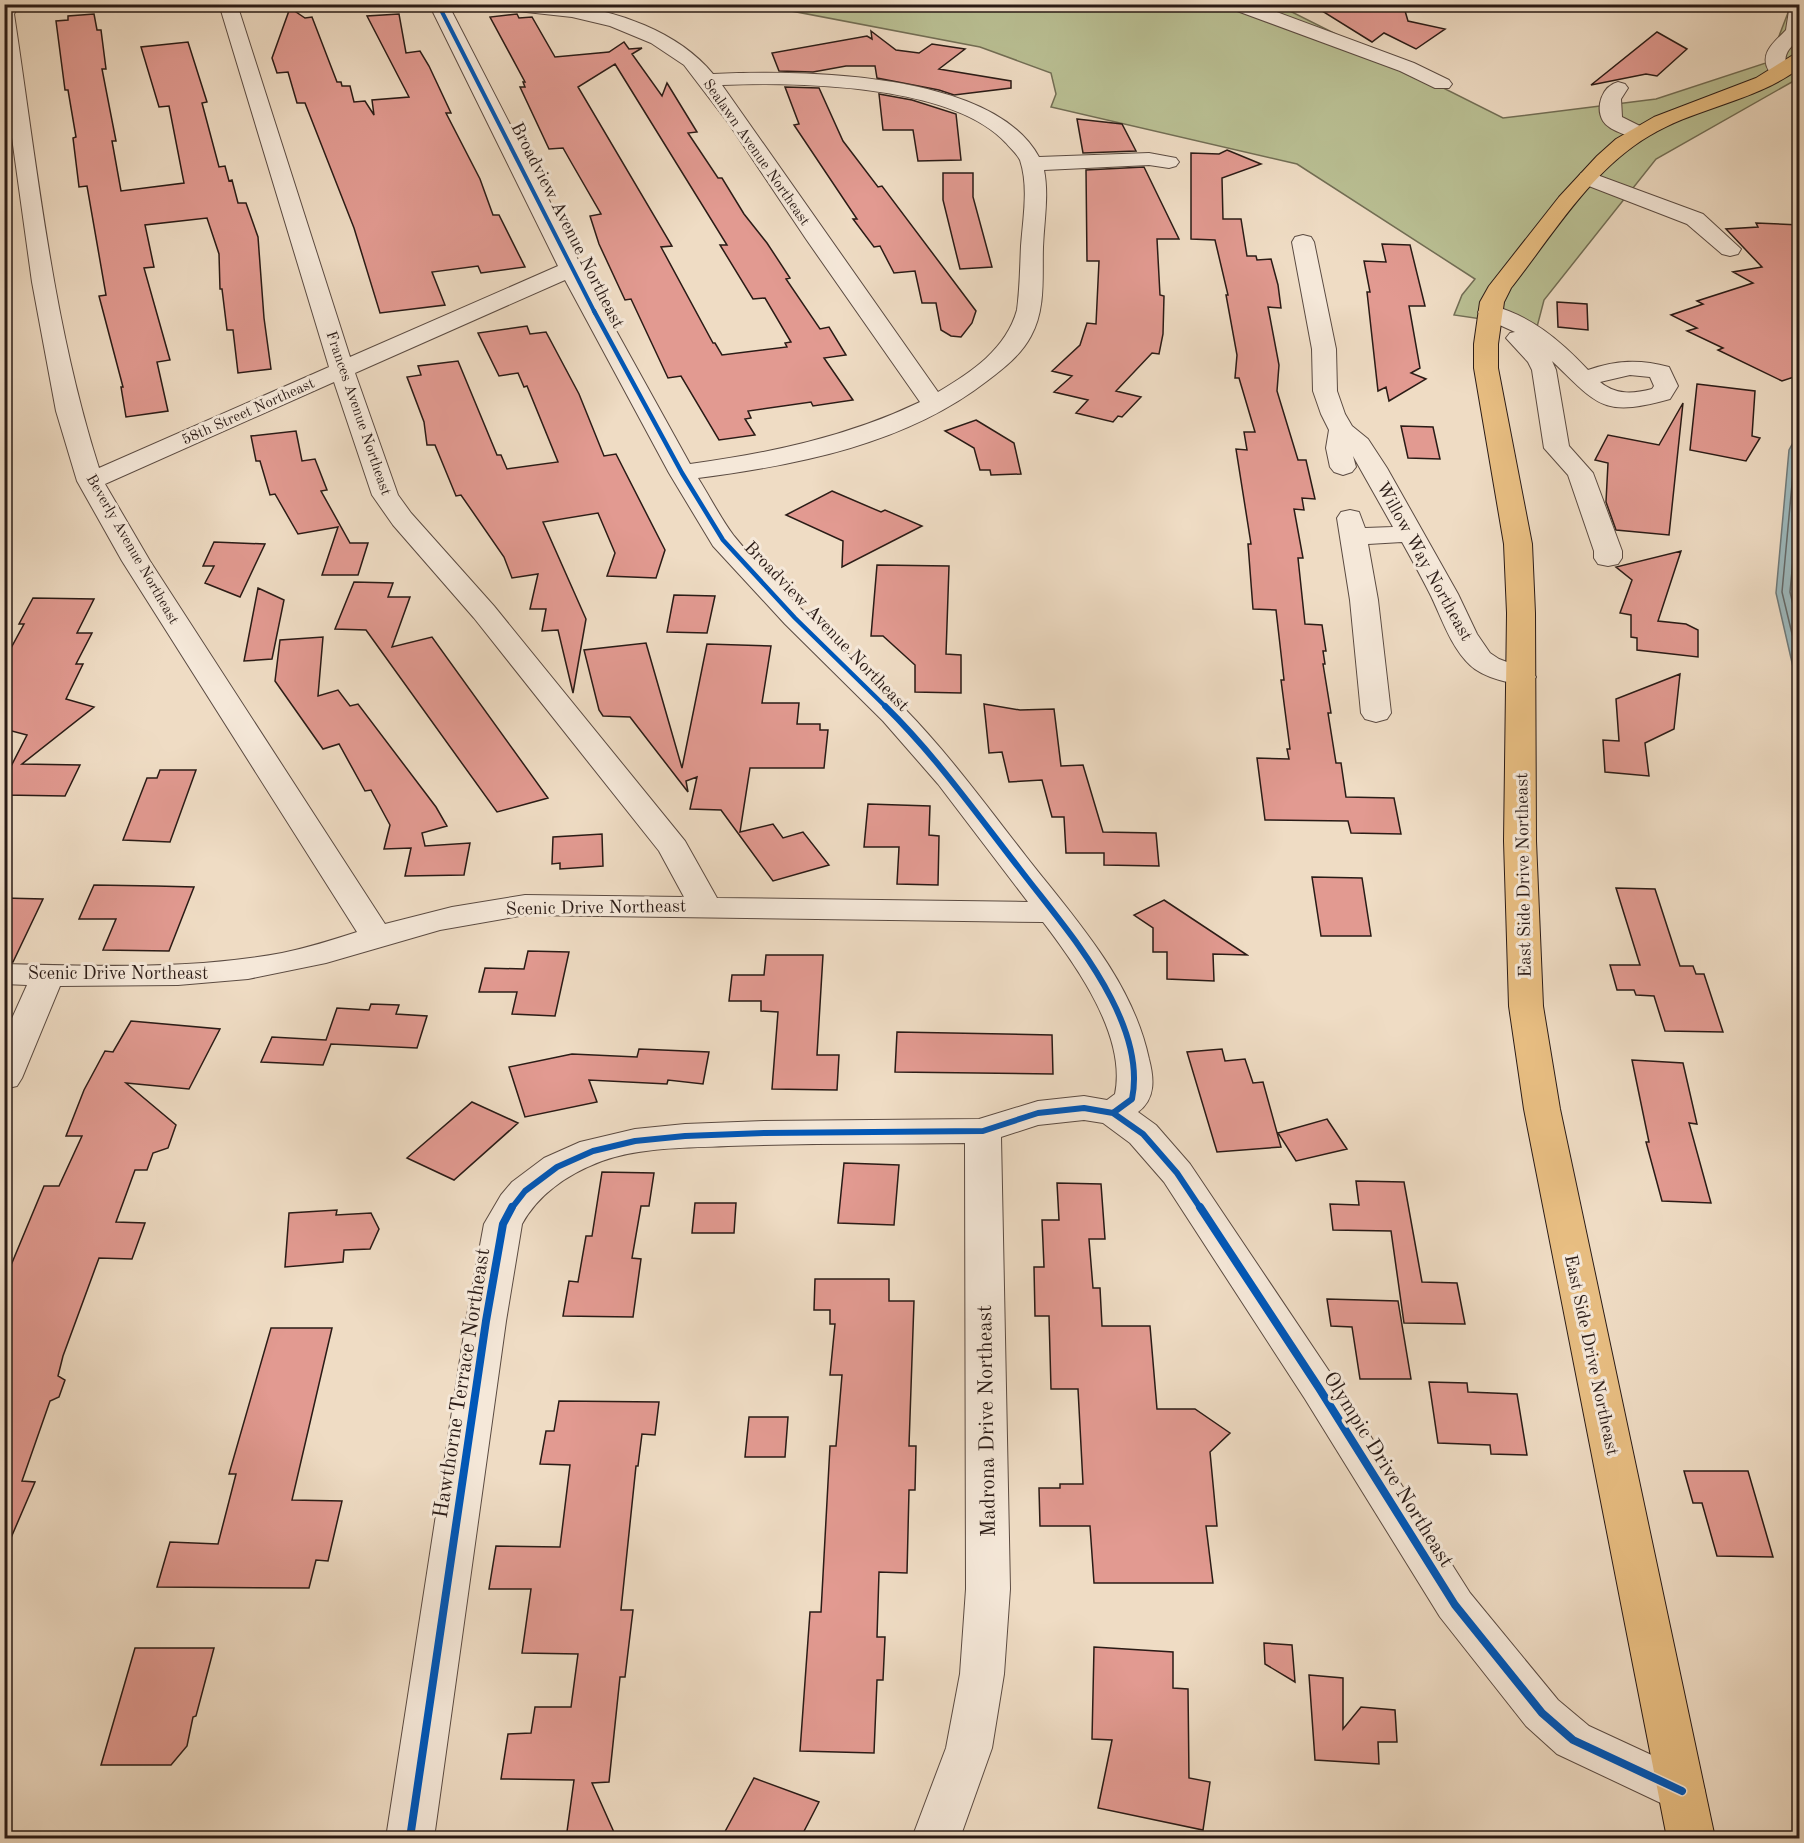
<svg xmlns="http://www.w3.org/2000/svg" width="1804" height="1843" viewBox="0 0 1804 1843" font-family="'Old Standard TT',serif">
<style>
.green{fill:#bac094;stroke:#726e55;stroke-width:1.5}
.water{fill:#9db9bd;stroke:#6f7a7a;stroke-width:1.5}
.lines{fill:none;stroke-linecap:round;stroke-linejoin:round}
.shore{stroke:#646a6a;stroke-width:1.5}
.building{fill:#e29a91;stroke:#2a1b16;stroke-width:1.5;fill-rule:evenodd}
.minor-casing{stroke:#5b4b42;stroke-width:2}
.major-casing{stroke:#2a1b16;stroke-width:2}
.minor{fill:#f5e8d9;fill-rule:evenodd}
.major{fill:#e8be82;fill-rule:evenodd}
.cycleway-far3-casing{stroke:#f5e8d9;stroke-width:6}
.cycleway-far2-casing{stroke:#f5e8d9;stroke-width:8}
.cycleway-far1-casing{stroke:#f5e8d9;stroke-width:10}
.cycleway-casing{stroke:#f5e8d9;stroke-width:11}
.cycleway-far3{stroke:#0057b8;stroke-width:4}
.cycleway-far2{stroke:#0057b8;stroke-width:4.5}
.cycleway-far1{stroke:#0057b8;stroke-width:6}
.cycleway{stroke:#0057b8;stroke-width:8}
.labels{text-anchor:middle;stroke-width:6;stroke-linejoin:round;paint-order:stroke}
.far-street-label{font-size:15px;fill:#2a1b16;stroke:#f5e8d9}
.street-label{font-size:18px;fill:#2a1b16;stroke:#f5e8d9}
.near-street-label{font-size:21px;fill:#2a1b16;stroke:#f5e8d9}
</style>
<rect width="100%" height="100%" fill="#efdcc4"/>
<filter id="stains"><feTurbulence type="fractalNoise" baseFrequency=".00333" numOctaves="4"/><feColorMatrix values="0 0 0 0 .2 0 0 0 0 .09 0 0 0 0 .02 0 0 0 .5 -.17"/></filter>
<radialGradient id="worn" r=".72"><stop offset=".6" stop-color="#630" stop-opacity="0"/><stop offset="1" stop-color="#630" stop-opacity=".3"/></radialGradient>
<!-- green -->
<path class="green" d="M760,5H1278L1503,118L1656,99L1769,62L1791,5H1799V78L1656,159L1544,300L1537,327L1454,315L1462,295L1475,279L1297,164L1051,107L1056,94L1051,73L980,47Z"/>
<!-- water -->
<path class="water" d="M1799,432V693L1776,593L1789,450Z"/>
<g class="lines">
<!-- shore -->
<path class="shore" d="M1800,444L1795,452L1782,592L1800,667
M1800,486L1790,592L1800,633"/>
</g>
<!-- building -->
<path class="building" d="M1364,4H1403L1408,21L1445,29L1416,49L1384,33L1372,42L1322,11Z
M290,8L305,18L312,17L337,82H341L342,86H350L354,102L365,101L374,115L372,100L409,97L367,16L399,14L406,53L420,51L429,66L451,113H446L480,179L493,215H499L525,267L481,273L478,266L432,272L445,305L380,313L354,228L305,103H297L288,72L277,73L272,58Z
M94,14L97,30H101L106,69H102L116,141H112L121,191L184,183L169,106L159,107L141,47L188,42L207,102L202,103L219,167L225,166L229,181L232,180L238,203H246L258,237L264,318L271,369L238,373L233,330H227L222,289H220L219,254L207,218L145,225L154,267L144,268L170,360L157,362L168,411L126,417L121,387H123L99,296L106,295L87,186L79,187L73,138L76,137L68,90H65L56,21L68,20V16Z
M517,14L519,18L532,17L555,57L609,52L624,42L629,49L642,48L632,54L662,96L667,83L697,132L688,133L718,178H722L744,214L767,243L790,278L786,279L820,329L829,327L846,355L824,358L853,400L813,406L811,402L748,411L751,418L745,419L755,435L719,440L681,376L668,378L631,299L625,300L599,244L590,216L601,214L571,162L563,148L549,149L520,87H525L523,82H525L490,17ZM615,64L727,245H720L753,299L765,298L791,342L785,343L787,347L722,355L715,343H713L661,247L672,246L578,87Z
M871,31L896,50L919,53L932,44L965,49L939,69L1011,81V88L954,95L939,90L877,78L875,66H846L813,72L779,71L772,53L867,36L872,39Z
M1657,32L1687,49L1657,76L1646,74L1591,85Z
M785,87L819,88L843,141L878,187L882,186L976,311L972,323L961,337L951,336L941,330L936,303H922L915,271L894,273L880,246L874,247L853,219H857L794,125L799,124Z
M879,94L912,100L956,114L961,160L918,161L913,130H883Z
M1077,119L1122,124L1136,151L1083,153Z
M1227,150L1261,164L1222,178L1223,219H1241L1247,256H1256L1257,260L1271,259L1278,285L1281,308L1268,307L1279,365L1277,391L1298,460H1306L1315,499L1302,498L1304,510L1294,509L1303,558H1298L1305,624L1322,625L1326,651H1323L1325,664H1323L1331,713H1328L1336,763H1341L1346,797L1394,798L1401,834L1351,833L1348,821L1265,820L1257,758L1289,759L1287,749H1290L1281,680H1284L1276,610L1253,609L1248,544H1251L1236,449L1247,450L1244,432H1255L1239,378H1235L1237,355L1226,295H1228L1215,240L1191,239V153L1219,154Z
M1144,167L1179,239H1157L1160,295L1164,296L1163,334L1159,354L1152,353L1116,391L1141,397L1122,417L1118,416L1113,422L1076,413L1088,400L1054,392L1072,376L1052,371L1080,345L1087,323L1096,324L1099,261H1087L1086,170Z
M943,173H973V197L992,267L960,269L943,200Z
M1756,223L1800,225V375L1782,381L1718,350L1723,348L1687,331L1697,328L1671,315L1703,304L1697,301L1753,283L1733,272L1762,267L1726,229L1758,227Z
M1382,244L1410,245L1425,306H1409L1420,368L1411,373L1426,379L1389,401L1386,387L1378,391L1367,292H1370L1364,261L1386,262Z
M1557,302L1587,304L1588,330L1558,327Z
M527,326L530,334L546,332L579,394L604,456L616,454L665,550L656,578L607,576L615,553L598,513L543,522L586,619L573,693L558,630L542,631L546,609H530L538,574L512,578L504,557L461,495L456,496L435,445H427L424,422L407,377L421,375L418,366L458,361L497,455H501L507,469L558,462L527,386L524,387L518,373L499,376L478,333Z
M1697,384L1755,391L1752,436L1760,438L1746,461L1690,450Z
M1683,403L1669,535L1616,530L1606,502L1608,463L1595,460L1608,435L1659,445Z
M976,420L1014,443L1021,474L991,475L990,470H980L974,448L945,431Z
M1401,426L1433,427L1440,459L1408,458Z
M296,431L302,461L315,459L327,490L321,491L350,543H368L358,575H322L338,527L298,534L275,494L270,495L260,461H256L251,436Z
M832,491L881,512L885,510L922,526L842,567L843,541L786,515Z
M214,542L265,544L240,597L205,583L214,566H203Z
M1681,551L1658,621L1686,624L1698,630V657L1637,650V638L1631,637V615L1620,613L1632,580L1616,567Z
M877,565L949,566L946,654L961,655V693L915,692V665L883,636H871Z
M354,582L393,583L388,597H410L392,647L432,637L548,798L497,812L366,630L335,629Z
M258,588L284,600L272,659L244,661Z
M674,595L715,596L707,633L667,632Z
M33,598L94,599L77,633H92L76,664H83L66,699L94,707L22,764L80,765L65,796L4,795V780L27,735L4,729V661L24,624H19Z
M323,637L318,696L338,690L350,706L358,704L436,807L447,826L422,833L425,846L470,843L464,875L405,876L411,848L384,849L390,825L371,790L365,791L339,744L323,749L275,681L280,640Z
M646,643L682,768L707,644L771,646L762,703H799L797,724H820V730H828L824,768H750L740,832L773,824L783,838L803,832L829,865L773,881L721,810L690,809L697,777L686,781L688,792L630,717L603,716L599,710L584,650Z
M1680,674L1674,729L1645,743L1649,776L1605,772L1603,740L1619,741L1616,699Z
M984,704L1020,710L1054,709L1061,766L1083,765L1103,832L1156,833L1159,866L1104,865V853H1066L1064,817H1052L1042,780L1009,782L1002,752L989,753Z
M160,770H196L170,842L123,840L147,778H157Z
M868,804L930,806L929,835L939,836L938,885L897,884L899,847H864Z
M602,834L603,866L560,869V863L552,864L553,837Z
M1312,877L1362,878L1371,936H1321Z
M94,885L156,886L194,887L169,951L103,950L116,919H79Z
M1616,888L1655,889L1680,966H1693L1696,974H1704L1723,1032L1665,1031L1654,996L1636,995L1634,990H1617L1610,965H1640Z
M4,898L43,899L13,962H4Z
M1164,900L1247,955L1213,954L1214,981L1167,979V952H1153V928L1134,915Z
M528,951L569,952L555,1016L512,1014L517,992H479L485,968L524,969Z
M766,955H823L817,1055H839L837,1090L772,1089L778,1012L761,1011V1001H729L732,975H764Z
M371,1004L399,1005L396,1014L427,1016L417,1048L331,1044L323,1065L261,1062L272,1037L326,1040L337,1008L369,1010Z
M131,1021L220,1029L189,1089L126,1083L176,1125L168,1148L153,1153L147,1170H135L116,1222L145,1223L132,1259L99,1258L63,1356L58,1376L65,1380L59,1397L50,1401L22,1481L35,1482L4,1554V1282L44,1186H59L82,1136H66L84,1090L105,1051L113,1052Z
M897,1032L1052,1035L1053,1074L895,1072Z
M639,1049L709,1052L703,1084L668,1080L667,1084L589,1080L597,1102L525,1117L509,1067L572,1054L637,1057Z
M1222,1049L1225,1061L1245,1059L1253,1083L1263,1082L1281,1147L1217,1152L1187,1052Z
M1632,1060L1683,1063L1697,1124L1689,1123L1711,1203L1662,1201L1646,1142H1649Z
M472,1102L518,1123L454,1180L407,1158Z
M1327,1119L1347,1149L1296,1161L1278,1133Z
M844,1163L899,1165L894,1225L838,1223Z
M602,1172L654,1173L649,1206H641L632,1258L641,1259L633,1317L563,1316L569,1281L578,1282L586,1236H592Z
M1356,1181L1404,1182L1422,1282L1457,1283L1465,1324L1404,1323L1391,1231L1333,1230L1330,1204L1359,1205Z
M1057,1183L1101,1184L1105,1239H1089L1093,1288H1100L1102,1326H1150L1157,1409H1195L1230,1433L1210,1452L1217,1526H1206L1213,1583H1094L1090,1526H1040L1039,1488H1060V1484H1083L1078,1389H1051L1049,1316H1035L1034,1267H1044L1042,1220H1059Z
M695,1203H736L734,1233H692Z
M337,1210L336,1215L371,1213L379,1229L370,1249L344,1250L343,1262L285,1267L289,1213Z
M815,1279H889V1301H914L909,1446H916L915,1490H909L907,1573L879,1572L877,1637H885L883,1680H877L874,1753L800,1751L810,1612H821L830,1446H836L842,1375H830L835,1324H830V1310H814Z
M1327,1299L1398,1301L1411,1379H1360L1352,1327L1331,1326Z
M271,1328H332L292,1500L342,1501L328,1561L316,1560L309,1588L157,1587L170,1542L218,1544L236,1474H229Z
M1429,1382L1467,1383L1468,1392L1517,1394L1527,1455L1491,1454L1490,1445L1438,1443Z
M559,1401L659,1402L655,1435L642,1434L638,1466H636L621,1610H633L625,1677H620L609,1782L592,1783L617,1839H566L574,1780L501,1779L508,1734L531,1733L535,1707H571L578,1654L522,1653L531,1589H489L496,1546L560,1547L570,1465L540,1464L546,1431H554Z
M749,1417H788L785,1457H745Z
M1684,1471H1748L1773,1557L1717,1556L1702,1503H1693Z
M1264,1643L1292,1645L1295,1682L1265,1664Z
M1094,1647L1173,1652V1688L1188,1689L1189,1778L1210,1782L1203,1830L1098,1808L1112,1740L1092,1739Z
M135,1648H214L196,1716L193,1717L187,1746L171,1765H101Z
M1309,1675L1343,1678V1729L1361,1707L1395,1710L1397,1742H1378L1379,1764L1315,1760Z
M754,1778L819,1802L800,1839H721Z"/>
<g class="lines">
<!-- minor casing -->
<g class="minor-casing">
<path id="minor" d="M4,4H20L14,14C37,165 52,321 99,468L329,367L219,4H237L350,357L558,266L429,4H448L567,235L582,269L690,464C770,453 847,437 920,402L806,239L729,124L684,65L651,43L610,26L572,17L507,10L500,8L498,4C519,4 541,3 562,5C615,9 679,32 713,74C799,70 993,71 1039,157L1149,153L1176,158L1179,162L1176,166L1169,168L1149,165L1044,170C1049,195 1044,221 1043,247C1042,276 1046,309 1031,336C1021,355 1004,368 987,381C906,444 798,465 698,478C710,497 721,519 734,536C785,599 848,651 904,708C948,753 986,805 1025,855C1074,918 1132,979 1149,1059C1154,1078 1156,1099 1138,1112L1156,1125L1190,1164L1333,1377L1470,1593L1558,1700L1589,1726L1699,1777L1705,1791L1699,1805L1682,1811L1665,1805L1557,1754L1526,1726L1440,1617L1305,1399L1164,1182L1130,1143L1103,1123L1084,1120L1038,1125L1001,1137L1010,1589L1004,1674L992,1748L960,1838H912L946,1748L960,1674L966,1589L965,1143C886,1144 807,1143 728,1146C687,1148 641,1147 602,1161C570,1173 539,1193 522,1224L506,1321L434,1838H386L466,1321L484,1224L501,1195L512,1182L544,1158L580,1142L635,1129L685,1124L764,1121L979,1119L1038,1101L1084,1096L1107,1100L1115,1094C1127,1036 1076,965 1043,922L525,915L440,930L326,963L248,979L178,985L60,986L22,1078L17,1086L4,1089V1036L27,985L4,984V964C97,966 190,970 282,953C307,948 332,940 357,932L122,561L77,481L56,411L32,282L4,80ZM722,85C797,82 952,84 1006,143C1010,148 1017,154 1020,160C1029,187 1023,218 1021,246C1020,267 1020,288 1017,310C1006,349 972,372 938,392ZM565,280L669,473L713,546L785,624L883,721L938,784L1028,902L717,898L685,841L494,606L411,513L398,495L355,373ZM334,382L372,495L393,525L474,618L659,851L684,897L525,895L452,907L385,924L150,561L105,484Z
M1227,4H1255L1414,63L1449,80L1452,84L1449,88H1435L1400,71L1229,8Z
M1790,4H1800V39C1788,48 1780,58 1790,72L1787,76C1780,78 1774,78 1769,71C1758,53 1776,41 1786,30Z
M1618,82L1625,84L1628,88L1621,99L1622,117L1646,129L1649,133L1646,137C1636,140 1609,131 1603,121C1595,107 1602,86 1618,82Z
M1589,172L1703,214L1741,249L1738,254L1730,256L1722,254L1687,224L1581,183L1578,178L1581,173Z
M1303,235L1311,237L1314,242L1336,349L1337,391L1345,414L1352,426L1368,439L1387,468L1458,594L1477,634L1490,653L1499,659L1531,671L1536,677L1531,683C1516,687 1482,677 1470,665C1451,647 1442,619 1431,596C1422,578 1412,560 1402,542L1368,544L1378,600L1391,713L1387,719L1376,722L1365,719L1361,713L1350,600L1337,518L1341,512L1350,510L1359,512L1365,528L1393,527L1353,456L1356,467L1352,472L1343,475L1334,472L1330,467L1326,448L1329,430L1321,414L1313,391L1312,349L1292,242L1295,237Z
M1490,305C1530,315 1560,340 1588,370C1616,360 1640,359 1669,367L1678,386L1670,399C1602,418 1598,405 1552,361L1556,370L1569,446L1593,473L1622,551V558L1618,564L1608,566L1598,564L1594,558V551L1568,475L1544,448L1532,370L1528,362L1506,338L1510,333L1515,332L1482,317L1478,312L1482,307ZM1630,375L1650,377L1654,386L1652,389C1632,394 1616,395 1600,382Z"/>
</g>
<!-- major casing -->
<g class="major-casing">
<path id="major" d="M1800,53V68C1754,102 1697,107 1649,136C1591,170 1552,236 1511,288L1504,302L1498,344V368L1532,544L1535,613L1536,841L1543,1006L1560,1109L1715,1838H1667L1524,1109L1509,1006L1504,841L1507,613L1504,544L1474,368V344L1480,302L1489,286L1559,197L1597,156L1616,139L1654,117L1756,78L1793,55Z"/>
</g>
<!-- minor -->
<use href="#minor" class="minor"/>
<!-- major -->
<use href="#major" class="major"/>
<!-- cycleway-far3 casing -->
<g class="cycleway-far3-casing">
<path id="cycleway-far3" d="M438,4L595,313"/>
</g>
<!-- cycleway-far2 casing -->
<g class="cycleway-far2-casing">
<path id="cycleway-far2" d="M594,311L682,473L723,540L795,618L887,708"/>
</g>
<!-- cycleway-far1 casing -->
<g class="cycleway-far1-casing">
<path id="cycleway-far1" d="M885,706C935,755 976,813 1019,868C1051,910 1087,951 1111,998C1127,1029 1139,1065 1132,1099L1113,1113
M511,1209L525,1191L557,1167L593,1151L635,1141L685,1136L764,1133L983,1131L1038,1113L1084,1108L1113,1113L1143,1134L1177,1173L1201,1209"/>
</g>
<!-- cycleway casing -->
<g class="cycleway-casing">
<path id="cycleway" d="M1200,1207L1319,1388L1455,1605L1542,1713L1573,1740L1682,1791
M410,1838L486,1321L503,1224L512,1207"/>
</g>
<!-- cycleway-far3 -->
<use href="#cycleway-far3" class="cycleway-far3"/>
<!-- cycleway-far2 -->
<use href="#cycleway-far2" class="cycleway-far2"/>
<!-- cycleway-far1 -->
<use href="#cycleway-far1" class="cycleway-far1"/>
<!-- cycleway -->
<use href="#cycleway" class="cycleway"/>
</g>
<g class="labels">
<!-- far-street labels -->
<g class="far-street-label">
<text transform="translate(757 152) rotate(55)" y="5">Sealawn Avenue Northeast</text>
<text transform="translate(248 411) rotate(-24)" y="5">58th Street Northeast</text>
<text transform="translate(359 413) rotate(71)" y="5">Frances Avenue Northeast</text>
<text transform="translate(133 549) rotate(60)" y="5">Beverly Avenue Northeast</text>
</g>
<!-- street labels -->
<g class="street-label">
<text transform="translate(568 225) rotate(63)" y="6">Broadview Avenue Northeast</text>
<text transform="translate(1425 561) rotate(61)" y="6">Willow Way Northeast</text>
<text transform="translate(827 626) rotate(46)" y="6">Broadview Avenue Northeast</text>
<text transform="translate(1523 875) rotate(-91)" y="6">East Side Drive Northeast</text>
<text transform="translate(596 907) rotate(-1)" y="6">Scenic Drive Northeast</text>
<text x="118" y="979">Scenic Drive Northeast</text>
<text transform="translate(1592 1355) rotate(78)" y="6">East Side Drive Northeast</text>
</g>
<!-- near-street labels -->
<g class="near-street-label">
<text transform="translate(461 1383) rotate(-81)" y="7">Hawthorne Terrace Northeast</text>
<text transform="translate(986 1421) rotate(-91)" y="7">Madrona Drive Northeast</text>
<text transform="translate(1389 1469) rotate(58)" y="7">Olympic Drive Northeast</text>
</g>
</g>
<!-- margin -->
<rect width="1804" height="1843" fill="none" stroke="#efdcc4" stroke-width="24"/>
<rect x="6" y="6" width="1792" height="1831" fill="none" stroke="#2a1b16" stroke-width="3"/>
<rect x="12" y="12" width="1780" height="1819" fill="none" stroke="#2a1b16" stroke-width="1.5"/>
<rect width="100%" height="100%" filter="url(#stains)"/>
<rect width="100%" height="100%" fill="url(#worn)"/>
</svg>
